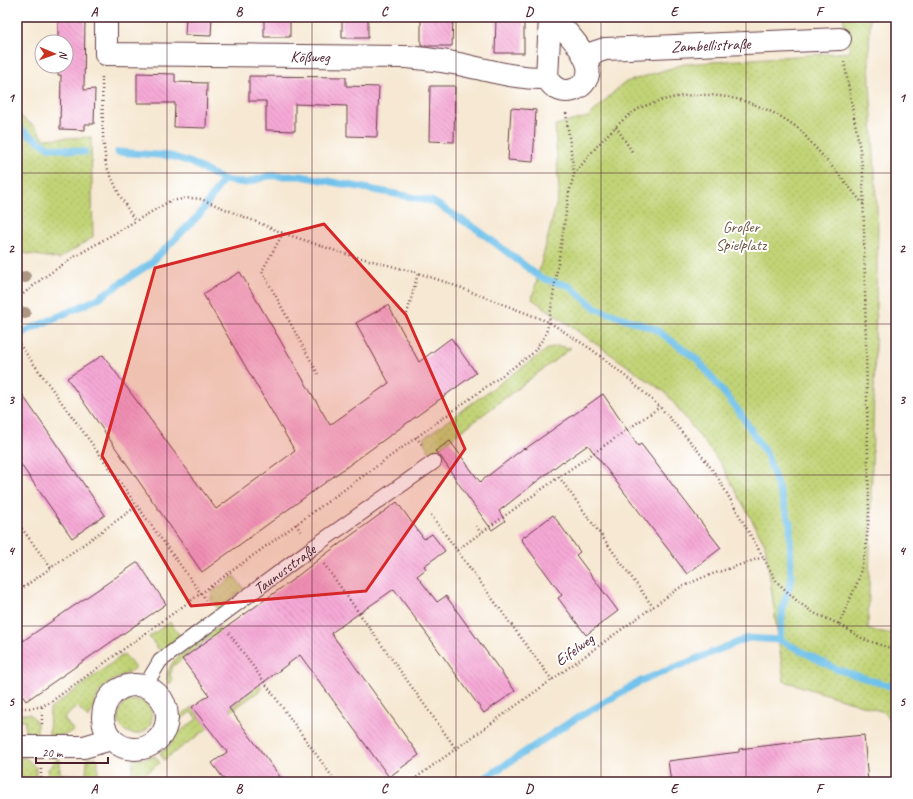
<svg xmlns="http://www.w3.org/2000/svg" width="913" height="799" viewBox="0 0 913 799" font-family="Caveat,sans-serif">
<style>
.grass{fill:url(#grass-dots);stroke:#867950}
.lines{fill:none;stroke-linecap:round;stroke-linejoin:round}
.stream{stroke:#6fc1eb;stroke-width:7}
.building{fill:url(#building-back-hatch)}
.lane-casing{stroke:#643d44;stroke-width:16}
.street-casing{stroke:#643d44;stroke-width:24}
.path{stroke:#643d44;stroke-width:2.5;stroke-dasharray:1 3;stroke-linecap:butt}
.lane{stroke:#fff;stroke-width:14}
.street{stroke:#fff;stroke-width:22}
.tree{fill:#ab9783}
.marked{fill:#d62828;fill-opacity:0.2;stroke:#d62828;stroke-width:3;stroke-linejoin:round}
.grid{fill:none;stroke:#4a1f2b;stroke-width:1;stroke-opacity:0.55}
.labels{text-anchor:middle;stroke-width:4;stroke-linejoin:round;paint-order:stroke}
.street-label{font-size:16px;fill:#4a1f2b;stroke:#fff}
.park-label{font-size:16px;fill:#6e5542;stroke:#fff}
.neatline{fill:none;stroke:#4a1f2b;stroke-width:1.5}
.grid-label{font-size:13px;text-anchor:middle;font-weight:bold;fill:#4a1f2b}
</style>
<defs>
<pattern id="grass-dots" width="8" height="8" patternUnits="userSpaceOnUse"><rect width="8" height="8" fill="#c1d376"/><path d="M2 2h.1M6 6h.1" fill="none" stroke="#a7b566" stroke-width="1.8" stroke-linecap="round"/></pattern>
<pattern id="building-back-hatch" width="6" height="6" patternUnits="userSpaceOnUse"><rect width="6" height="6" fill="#f5a8d5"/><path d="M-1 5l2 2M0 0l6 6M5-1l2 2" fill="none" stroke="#d490b7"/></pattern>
</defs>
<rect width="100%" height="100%" fill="#fff"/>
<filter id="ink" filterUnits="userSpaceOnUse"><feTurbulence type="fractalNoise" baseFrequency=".025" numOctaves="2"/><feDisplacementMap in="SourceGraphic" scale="8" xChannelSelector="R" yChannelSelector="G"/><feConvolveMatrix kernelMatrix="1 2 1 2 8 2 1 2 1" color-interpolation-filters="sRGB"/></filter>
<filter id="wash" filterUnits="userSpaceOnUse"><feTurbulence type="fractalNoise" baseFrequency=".012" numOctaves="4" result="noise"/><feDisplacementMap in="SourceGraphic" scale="16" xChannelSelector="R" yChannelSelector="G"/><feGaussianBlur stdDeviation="0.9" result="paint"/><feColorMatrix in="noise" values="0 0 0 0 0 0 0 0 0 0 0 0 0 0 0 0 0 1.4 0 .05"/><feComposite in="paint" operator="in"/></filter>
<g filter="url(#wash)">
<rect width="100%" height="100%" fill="#f6e8d2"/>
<!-- grass -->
<path class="grass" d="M843,17H870L869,63L878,227L868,630L896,634V729L884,712L784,681L765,544L721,464L666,393L532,299L559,193L555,125L588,117L623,83L684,64L850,52Z
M17,114L34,126L45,139L91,137L93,237L59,259L17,252Z
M558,346L571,348L431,454L424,443L425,437L549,348Z
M234,576L244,589L218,609L211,599L212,592Z
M170,622L180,636L160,651L149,637Z
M218,628L262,689L164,760L160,753L169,746L175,735L197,719L191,712L180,720L178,717L192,707L207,726L249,693L209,638L173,666L170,675L173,681L169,684L168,682C166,676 168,670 171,665C177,655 207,636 218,628Z
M124,654L135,668C123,677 109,679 100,692C94,700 94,710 88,718L77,706L64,719L74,731C66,735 58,736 49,736L50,709Z
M118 717a17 17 0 1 1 34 0a17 17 0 1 1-34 0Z
M17,714H30L37,722V734L35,736L25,735V720H17Z
M155,756L160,763L135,781L48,779V769L58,758L60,759V774L86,775L87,760L88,758H96L98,760V775L132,776L133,761L134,759H143Z
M21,757H25L36,768V778H17V773H20V758Z"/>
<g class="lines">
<!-- stream -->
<path class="stream" d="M17,127L48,147L85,152
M118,152L171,156L192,163L223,180L246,183L268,176H301L432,201L478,230L541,278L569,286L597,309L655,329L698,360L740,413L767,455L790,523L791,582L783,606L780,640
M17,338L28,330L97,299L151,263L200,214L223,180
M479,782L572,721L641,681L748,638L780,640L836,669L896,688"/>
</g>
<g id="blocks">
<!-- building -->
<path class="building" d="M58,17H85L84,90L95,89L94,124H85V130L60,129L61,75H58V66H66V42H58Z
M186,17H212L211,36L185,35Z
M264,17H290V37H264Z
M342,17H368V38H342Z
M421,17H453L452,46H421Z
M496,17H524V53H495Z
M137,73L175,74V82L207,83L206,128L174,127L175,103H137Z
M249,76L346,77V86L379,87L377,137L347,136V106L295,104V131L266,130V101H249Z
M430,86H455L454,142L429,141Z
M511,108L536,110L533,162L508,160Z
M240,272L330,425L389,383L356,323L388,305L419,362L451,338L476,373L202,572L67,378L103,355L216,509L295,451L203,294Z
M17,387L105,515L72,538L17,459Z
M603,394L638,446L641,444L721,548L687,574L588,445L564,462L563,461L499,511L505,521L492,530L467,496L441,457L435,451L450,441L480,482L524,448L525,449Z
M397,502L424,539L432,534L445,551L424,566L426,569L417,576L437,602L446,596L515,691L484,713L394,589L331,633L419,755L389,777L300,655L229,708L284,782H226L212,763L227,752L192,707L209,695L182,659L291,581L323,556Z
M553,515L580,552L576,555L618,611L586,635L558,598L562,595L521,539Z
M138,562L166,604L26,701L17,688V645Z
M864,735L868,782H671L668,761L739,752V749L822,739Z"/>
</g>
</g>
<g filter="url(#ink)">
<use href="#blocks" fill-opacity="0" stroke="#643d44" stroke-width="1"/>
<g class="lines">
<!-- lane casing -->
<g class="lane-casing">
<g id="lane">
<path id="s1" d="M145,686L160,661L312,548L434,462"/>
</g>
</g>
<!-- street casing -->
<g class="street-casing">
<g id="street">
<path id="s2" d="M106,17V54L407,57C428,59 448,61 468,66C496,72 519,79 547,78"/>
<path d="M550,17L547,78C560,103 593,88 588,66C583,47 566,32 553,17"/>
<path id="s3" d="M584,56L605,49L840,39"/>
<circle cx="135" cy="717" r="32"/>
<path d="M17,747H84L111,739"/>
</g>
</g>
<!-- path -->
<path class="path" d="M102,77L103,136L106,165L120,196L135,221
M616,127L633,153
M574,174C594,150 613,124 640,108C645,105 652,104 657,102C704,86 756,98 795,126C802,131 807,138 812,144C830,163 846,183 863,204
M283,233L262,271L318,374
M17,299L43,278L74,257L170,201L190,198L201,199L283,233L342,253L418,273L448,283L549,322L591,349L630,380L660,407L695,447L717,476L777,582L798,602L814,613L839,624L863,639L896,650
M407,314L418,273
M17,341L208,603
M416,437L423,446
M559,477L653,607
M431,515L552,680
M17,522L51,568
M296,524L301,532
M476,526L481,533
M457,550L559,477L660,407
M324,564L456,749
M17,592L137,506
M839,624L858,581L866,549L869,515L863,174L860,150L844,61
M229,633L336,782
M17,708C32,708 39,709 52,701L533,353L545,336L549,322L569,193L574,174L566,113
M42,724V707
M41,782V769
M410,782L679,588L704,577L763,557"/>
<!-- lane -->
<use href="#lane" class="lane"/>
<!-- street -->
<use href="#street" class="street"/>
</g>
<!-- trees -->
<g class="tree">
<circle cx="25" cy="277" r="6"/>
<circle cx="25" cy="313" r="6"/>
</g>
</g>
<!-- marked area -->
<path class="marked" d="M324,224L406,315L465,449L366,591L191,606L102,456L155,268Z"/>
<!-- grid -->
<path class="grid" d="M167,17V782M312,17V782M456,17V782M601,17V782M746,17V782M17,173H896M17,324H896M17,475H896M17,626H896"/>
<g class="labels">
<!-- street labels -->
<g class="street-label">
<text dy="6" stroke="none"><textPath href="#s3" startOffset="128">Zambellistraße</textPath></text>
<text dy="6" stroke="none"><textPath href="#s2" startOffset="241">Kößweg</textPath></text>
<text dy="6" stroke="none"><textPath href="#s1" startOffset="184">Taunusstraße</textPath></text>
<text transform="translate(574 649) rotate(-36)" y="6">Eifelweg</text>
</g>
<!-- park labels -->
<g class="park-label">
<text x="741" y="232">Großer<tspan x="741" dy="18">Spielplatz</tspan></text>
</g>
</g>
<!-- margin -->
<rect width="913" height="799" fill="none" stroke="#fff" stroke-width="44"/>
<!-- north arrow -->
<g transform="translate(54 54) rotate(92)"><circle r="19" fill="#ffffff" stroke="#b7a5aa"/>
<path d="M0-3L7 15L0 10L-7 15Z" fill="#c8321e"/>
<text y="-6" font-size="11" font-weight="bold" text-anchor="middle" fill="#4a1f2b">N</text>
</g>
<!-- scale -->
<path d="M36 757v6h72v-6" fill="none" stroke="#4a1f2b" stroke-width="2"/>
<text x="42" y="757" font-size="12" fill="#4a1f2b" stroke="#ffffff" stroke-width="3" paint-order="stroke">20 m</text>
<rect x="22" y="22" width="869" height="755" class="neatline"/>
<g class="grid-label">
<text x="94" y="16">A</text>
<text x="239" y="16">B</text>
<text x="384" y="16">C</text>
<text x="529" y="16">D</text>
<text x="674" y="16">E</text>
<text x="819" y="16">F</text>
<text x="11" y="102">1</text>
<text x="902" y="102">1</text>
<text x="11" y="253">2</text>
<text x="902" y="253">2</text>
<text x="11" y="404">3</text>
<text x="902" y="404">3</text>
<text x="11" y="555">4</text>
<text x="902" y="555">4</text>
<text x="11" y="706">5</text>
<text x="902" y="706">5</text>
<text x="94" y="793">A</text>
<text x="239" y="793">B</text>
<text x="384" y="793">C</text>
<text x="529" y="793">D</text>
<text x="674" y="793">E</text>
<text x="819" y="793">F</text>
</g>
</svg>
